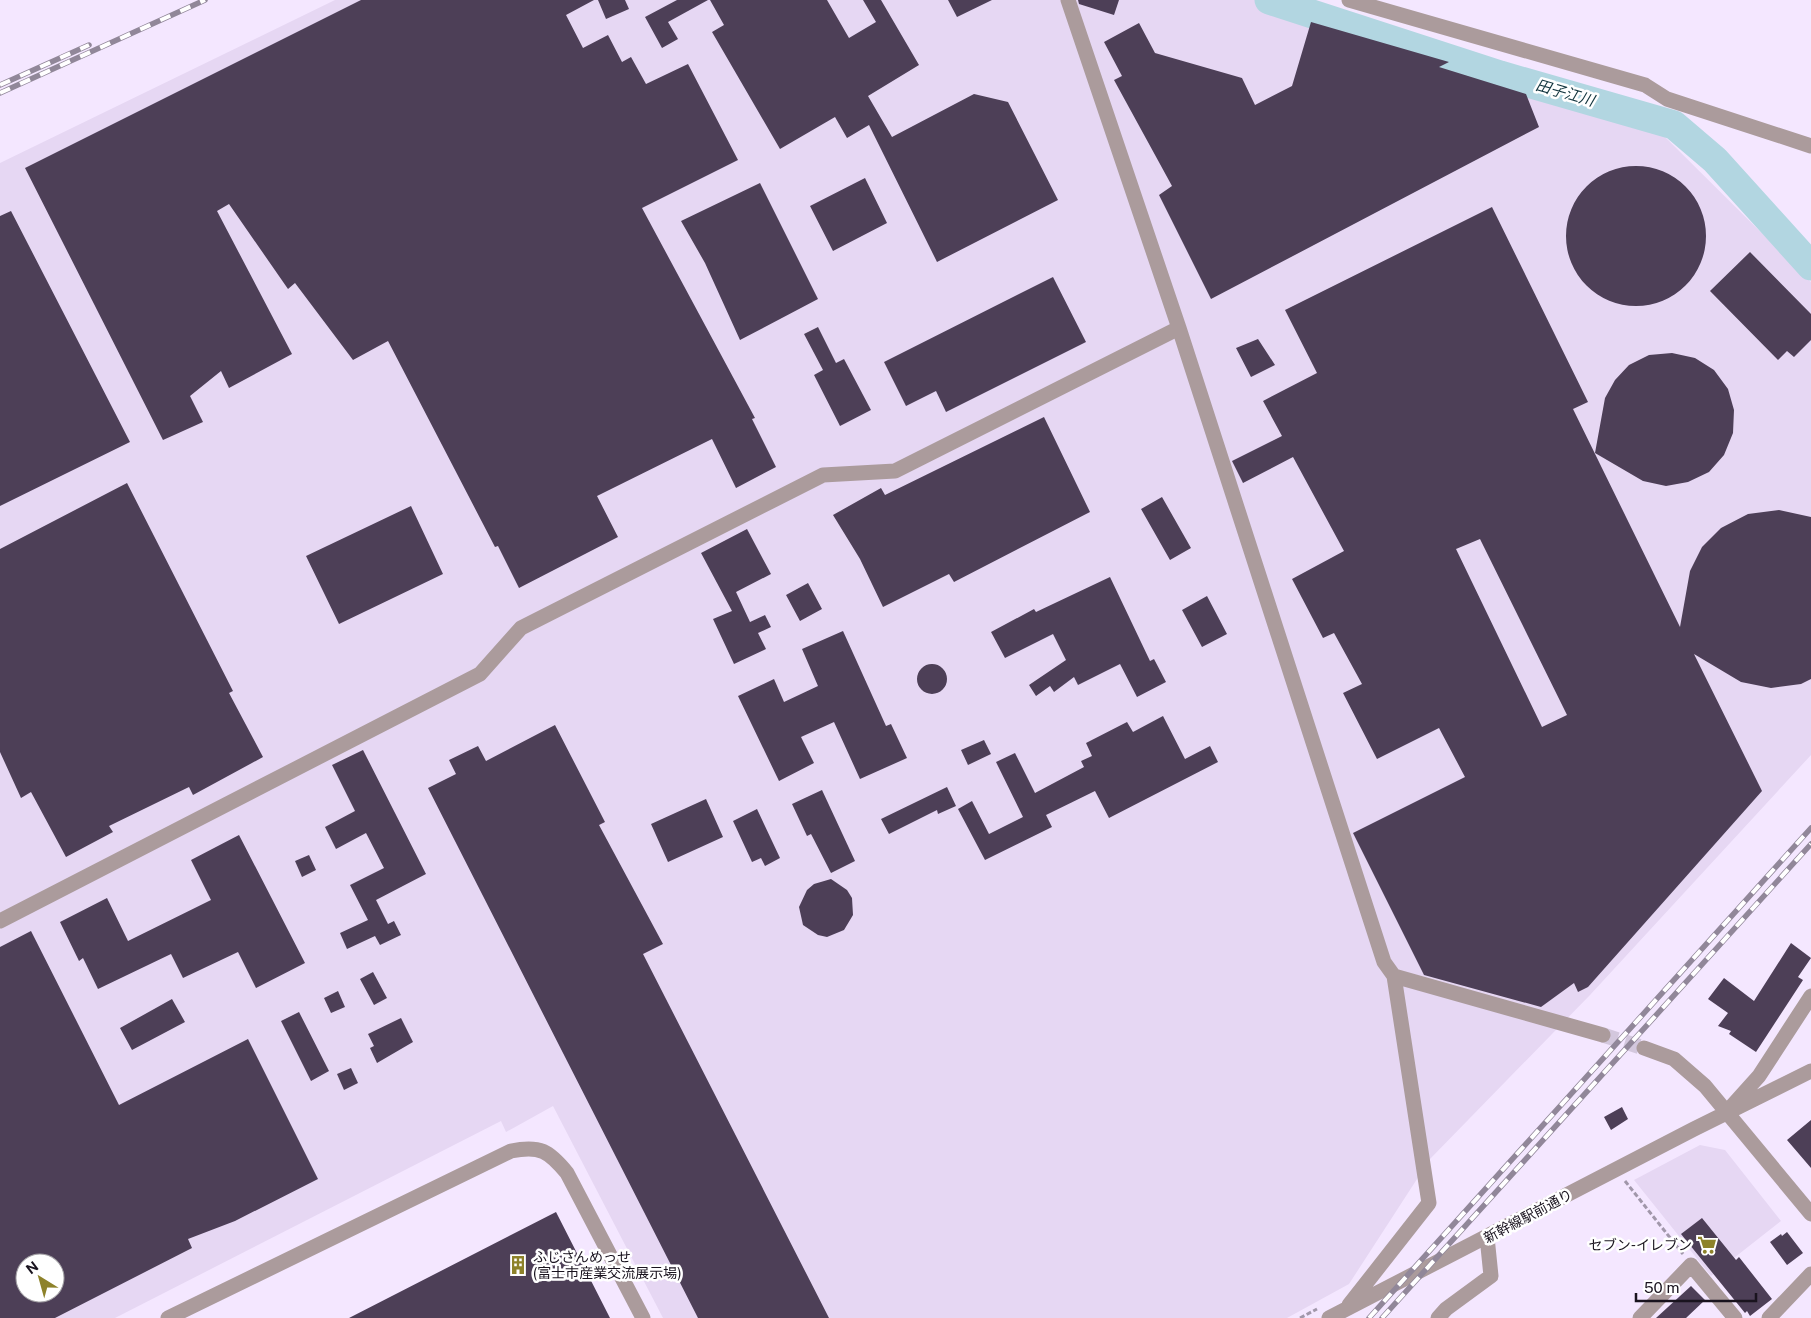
<svg xmlns="http://www.w3.org/2000/svg" width="1811" height="1318" viewBox="0 0 1811 1318" font-family="'Public Sans','Noto Sans JP',sans-serif">
<style>
.built{fill:#e6d7f3;fill-rule:evenodd}
.lines{fill:none;stroke-linecap:round;stroke-linejoin:round}
.river{stroke:#b2d6e1;stroke-width:29}
.building{fill:#4d3f57;fill-rule:evenodd}
.minor-tunnel{stroke:#d3c7dd;stroke-width:15;stroke-dasharray:15 8;stroke-linecap:butt}
.path{stroke:#a197aa;stroke-width:3;stroke-dasharray:5 2.5;stroke-linecap:butt}
.minor{stroke:#ab9b9c;stroke-width:15}
.rail-casing{stroke:#918799;stroke-width:5.5}
.rail{stroke:#fff;stroke-width:4;stroke-dasharray:11;stroke-linecap:butt}
.labels{text-anchor:middle;stroke-width:5;stroke-linejoin:round;paint-order:stroke}
.street-label{font-size:14px;fill:#19131e;stroke:#fff}
.poi-label{font-size:14px;fill:#19131e;stroke:#fff;text-anchor:end}
.water-label{font-size:15px;font-style:italic;fill:#11343d;stroke:#fff}
</style>
<rect width="100%" height="100%" fill="#f4e7ff"/>
<!-- built -->
<path class="built" d="M335,0H1256L1314,16L1659,131L1811,282V755L1590,995L1430,1159L1349,1284L1287,1318H663L553,1106L506,1132L501,1121L115,1318H0V163ZM25,1263H55V1293H25Z
M1700,1145L1725,1150L1781,1221L1711,1276L1634,1180Z"/>
<g class="lines">
<!-- river -->
<path class="river" d="M1269,0L1500,75L1674,125L1715,160L1811,266"/>
</g>
<!-- building -->
<path class="building" d="M361,0H594L566,15L583,48L608,35L622,62L631,57L646,84L688,64L738,160L642,208L755,418L752,419L776,467L736,488L712,439L597,496L618,537L519,588L498,546L495,547L388,341L353,360L295,283L288,289L229,204L217,211L292,354L229,388L221,371L190,396L203,422L163,440L25,168Z
M598,0H625L629,9L606,19Z
M677,0H708L668,22L678,39L662,48L645,17Z
M710,0H827L849,38L876,22L863,0H881L919,65L868,96L892,137L974,94L1008,102L1058,200L937,262L869,125L847,138L835,117L780,149L712,32L724,25Z
M948,0H992L957,17Z
M1078,0H1119L1114,15L1079,4Z
M1311,22L1449,62L1439,67L1526,94L1539,127L1211,299L1159,195L1172,186L1114,80L1122,76L1104,42L1139,23L1155,53L1242,78L1255,105L1292,86Z
M1566 236a70 70 0 1 1 140 0a70 70 0 1 1-140 0Z
M865,178L887,223L833,251L810,206Z
M760,183L818,299L740,340L705,263L681,221Z
M1492,207L1588,402L1573,409L1680,627L1690,571L1702,547L1721,528L1748,514L1779,510L1811,517V679L1801,684L1771,688L1741,682L1694,654L1762,791L1588,987L1578,992L1574,983L1541,1007L1424,975L1353,833L1465,777L1439,728L1377,759L1343,693L1362,684L1334,633L1323,638L1292,579L1344,551L1293,457L1243,483L1232,461L1282,436L1263,401L1317,373L1285,310ZM1480,539L1567,715L1542,727L1456,549Z
M11,211L130,442L0,506V216Z
M1750,252L1811,314V340L1794,357L1787,351L1778,360L1710,291Z
M1053,277L1086,342L946,412L936,391L906,406L884,362Z
M818,327L836,363L844,359L871,410L840,426L814,375L823,370L804,334Z
M1258,339L1275,365L1251,377L1236,348Z
M1672,353L1695,358L1714,370L1728,389L1734,410L1733,433L1724,455L1709,472L1688,482L1666,486L1643,481L1595,453L1605,398L1615,380L1629,365L1649,355Z
M1044,417L1090,512L954,582L949,574L883,607L860,559L833,515L881,488L885,495Z
M127,483L233,691L229,693L263,757L193,795L189,787L109,826L113,832L66,857L31,792L21,798L0,752V549Z
M1162,497L1191,548L1170,560L1141,509Z
M411,506L443,574L339,624L306,556Z
M747,529L771,574L736,592L750,622L765,615L771,627L758,633L766,649L734,664L713,619L732,611L701,553Z
M1110,577L1150,661L1154,659L1166,682L1137,697L1120,664L1078,685L1074,677L1054,692L1050,686L1036,696L1029,685L1066,660L1053,634L1005,658L991,632L1034,609L1036,612Z
M808,583L822,609L800,621L786,595Z
M1207,596L1227,634L1202,647L1182,610Z
M843,631L886,726L891,724L907,758L860,779L834,722L801,737L814,763L779,781L738,696L774,679L784,702L818,686L802,649Z
M917 679a15 15 0 1 1 30 0a15 15 0 1 1-30 0Z
M1163,716L1185,759L1210,746L1218,762L1109,818L1095,791L1046,815L1052,827L985,860L958,809L972,801L989,834L1023,817L996,762L1015,753L1035,793L1084,767L1081,761L1092,756L1086,743L1127,722L1133,732Z
M555,725L605,822L599,825L663,944L643,954L829,1318H698L428,788L456,774L449,760L478,746L486,761Z
M984,740L991,754L968,765L961,750Z
M363,750L426,874L376,900L388,924L394,921L401,935L380,945L375,936L347,949L340,933L368,920L350,885L384,868L366,833L336,849L325,827L355,811L332,765Z
M947,787L956,806L938,814L937,810L889,834L881,819Z
M822,790L855,861L831,873L811,834L807,836L792,804Z
M706,799L723,837L668,862L651,824Z
M757,809L780,858L765,866L761,858L752,862L733,821Z
M239,835L305,963L256,988L238,952L183,978L171,954L98,989L83,958L79,961L60,922L107,898L128,941L211,900L191,860Z
M309,855L316,870L302,877L295,861Z
M831,879L847,890L852,898L853,915L844,930L827,937L818,935L803,925L799,907L807,890L814,884Z
M31,931L119,1105L248,1039L318,1179L235,1221L188,1239L192,1248L55,1318H0V947ZM25,1263H55V1293H25Z
M1791,943L1811,958L1798,977L1803,980L1756,1052L1729,1034L1731,1031L1718,1026L1728,1013L1708,999L1724,978L1754,1001Z
M373,972L387,998L374,1005L360,979Z
M338,991L345,1007L331,1013L324,998Z
M172,999L185,1022L132,1050L120,1028Z
M299,1012L329,1071L311,1081L281,1021Z
M401,1018L413,1042L377,1063L370,1048L374,1046L368,1034Z
M351,1068L358,1083L344,1090L337,1074Z
M1622,1107L1628,1119L1611,1130L1604,1117Z
M1811,1120V1168L1787,1140Z
M556,1212L610,1318H349Z
M1702,1218L1736,1260L1739,1257L1772,1299L1750,1316L1747,1311L1745,1313L1681,1234Z
M1787,1232L1803,1253L1787,1265L1770,1242L1781,1234L1782,1236Z
M1691,1286L1705,1300L1686,1318H1656Z"/>
<g class="lines">
<!-- minor-tunnel -->
<path class="minor-tunnel" d="M1603,1035L1644,1048"/>
<!-- path -->
<path class="path" d="M1625,1181L1683,1254
M1300,1318L1317,1309"/>
<!-- minor -->
<path class="minor" d="M1068,0L1179,328L1384,962L1394,976L1603,1035
M1349,0L1645,85L1667,99L1811,146
M0,921L480,674L521,628L823,475L895,471L1179,328
M1644,1048L1674,1059L1705,1086L1811,1214
M1732,1106L1759,1076L1811,996
M1349,1305L1429,1203L1394,976
M168,1318L511,1151C540,1145 549,1151 567,1173L643,1318
M1329,1318L1694,1129L1811,1071
M1438,1318L1446,1309L1491,1276L1487,1237
M1640,1318L1691,1265L1735,1318
M1769,1318L1811,1274"/>
<!-- rail casing -->
<g class="rail-casing">
<path id="rail" d="M0,85L89,45
M0,93L205,0
M1369,1318L1811,828
M1382,1318L1811,844"/>
</g>
<!-- rail -->
<use href="#rail" class="rail"/>
</g>
<!-- icons -->
<defs>
<g id="supermarket-bare" transform="scale(1.5)"><path d="M-6-5.5h2.5l.6 2H6L4.5 2H-2.5L-4.4-4H-6ZM-1.5 3.2a1.3 1.3 0 1 0 .1 0ZM3 3.2a1.3 1.3 0 1 0 .1 0Z" fill="#8d822a" stroke="#fff" stroke-width="2.5" paint-order="stroke"/></g>
<g id="building-bare" transform="scale(1.5)"><path d="M-4-6H4V6H1V3H-1V6H-4ZM-2.5-4.3h1.7v1.8h-1.7ZM.8-4.3h1.7v1.8H.8ZM-2.5-1h1.7V.8h-1.7ZM.8-1h1.7V.8H.8Z" fill="#8d822a" stroke="#fff" stroke-width="2.5" paint-order="stroke"/></g>
</defs>
<g fill-rule="evenodd">
<use href="#supermarket-bare" x="1707" y="1245"/>
<use href="#building-bare" x="518" y="1265"/>
</g>
<g class="labels">
<!-- street labels -->
<g class="street-label">
<text transform="translate(1528 1216) rotate(-28)" y="5">新幹線駅前通り</text>
</g>
<!-- poi labels -->
<g class="poi-label">
<text x="1692" y="1250">セブン-イレブン</text>
<text x="533" y="1262" text-anchor="start">ふじさんめっせ<tspan x="533" dy="16">(富士市産業交流展示場)</tspan></text>
</g>
<!-- water labels -->
<g class="water-label">
<text transform="translate(1565 93) rotate(16)" y="5">田子江川</text>
</g>
</g>
<!-- north arrow -->
<g transform="translate(40 1278) rotate(323)"><circle r="24" fill="#ffffff" stroke="#a3a1a5"/>
<path d="M0-4L9 19L0 12L-9 19Z" fill="#8d822a"/>
<text y="-8" font-size="14" font-weight="bold" text-anchor="middle" fill="#19131e">N</text>
</g>
<!-- scale -->
<path d="M1636 1293v8h120v-8" fill="none" stroke="#19131e" stroke-width="2.5"/>
<text x="1644" y="1293" font-size="15" fill="#19131e" stroke="#ffffff" stroke-width="4" paint-order="stroke">50 m</text>
</svg>
